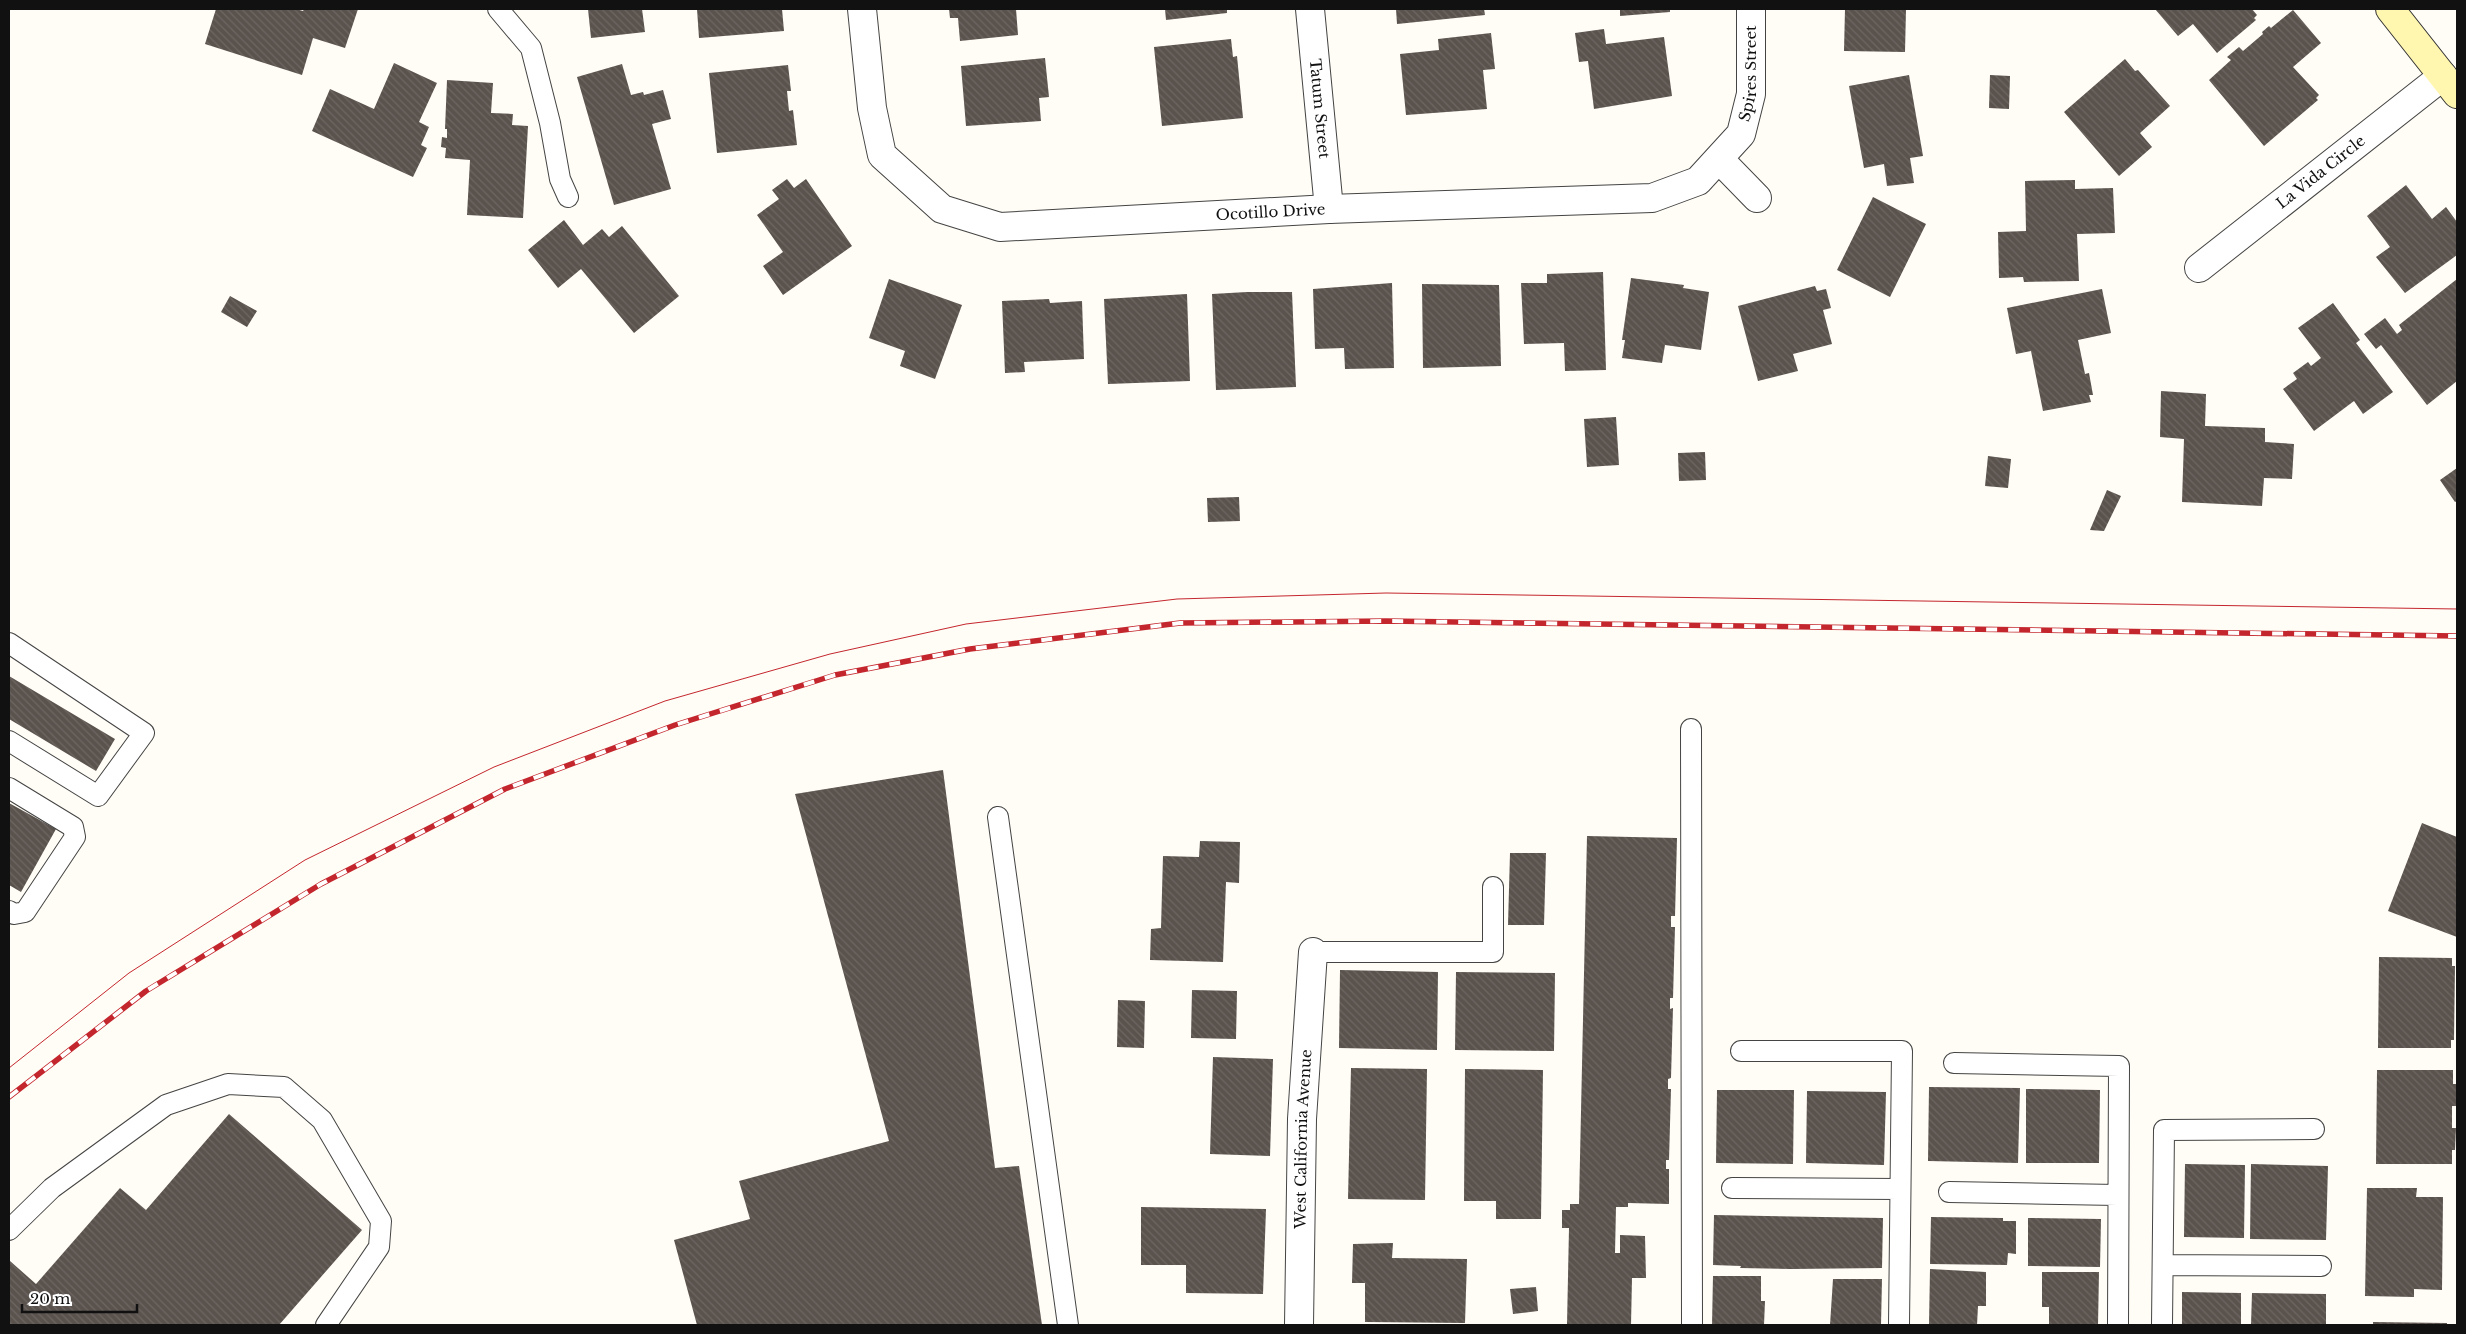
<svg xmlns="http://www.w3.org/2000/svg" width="2466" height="1334" viewBox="0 0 2466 1334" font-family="'Libre Baskerville',serif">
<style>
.building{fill:url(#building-back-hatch)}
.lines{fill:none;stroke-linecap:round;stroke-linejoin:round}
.lane-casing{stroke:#444;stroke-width:22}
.street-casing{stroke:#444;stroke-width:30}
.secondary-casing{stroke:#333;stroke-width:30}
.lane{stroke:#fff;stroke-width:20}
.street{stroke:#fff;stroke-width:28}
.secondary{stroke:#fff6b0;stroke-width:28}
.tram{stroke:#c4262e;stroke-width:1}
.rail-casing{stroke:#c4262e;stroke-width:5.5}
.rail{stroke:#fff;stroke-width:4;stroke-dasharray:11;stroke-linecap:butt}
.labels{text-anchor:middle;stroke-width:5;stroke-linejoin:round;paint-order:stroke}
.street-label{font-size:15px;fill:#111;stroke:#fff}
</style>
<defs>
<pattern id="building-back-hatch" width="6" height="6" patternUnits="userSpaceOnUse" patternTransform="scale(1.25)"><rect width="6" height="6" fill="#5a524d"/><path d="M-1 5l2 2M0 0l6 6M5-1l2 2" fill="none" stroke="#6d6662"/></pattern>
</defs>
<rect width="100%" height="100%" fill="#fffdf5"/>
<!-- building -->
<path class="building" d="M216,9H296L303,11L304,9H358L345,48L313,38L302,75L205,44Z
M588,9H642L645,32L591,38Z
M697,9H782L784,31L699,38Z
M949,9H1016L1018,35L960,41L958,18H950Z
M1165,9H1227V13L1166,20Z
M1396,9H1484L1485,15L1397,24Z
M1620,9H1670V12L1620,16Z
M1845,9H1906L1905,52L1844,51Z
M2155,9H2252L2257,15L2254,18L2256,20L2217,53L2193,24L2178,36Z
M2293,10L2321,43L2293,67L2319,95L2316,98L2318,100L2264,146L2209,80L2231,60L2227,57L2239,47L2243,51L2263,34L2262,32L2269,26L2271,28Z
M1604,29L1606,44L1664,37L1672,96L1594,109L1588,61L1579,62L1575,33Z
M1491,33L1495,69L1483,70L1487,109L1406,115L1400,54L1439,50L1438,39Z
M1231,39L1233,57L1237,56L1243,118L1162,126L1154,47Z
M1045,58L1049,97L1039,98L1041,121L966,126L961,66Z
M2125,59L2135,71L2138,70L2170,106L2140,133L2152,147L2119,176L2064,112Z
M394,63L437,83L419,122L429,127L421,145L427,148L413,177L312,131L330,89L374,109Z
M622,64L631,95L643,92L644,95L663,90L671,119L652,124L671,189L614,205L577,77Z
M788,65L791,91H787L789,111L793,110L797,145L717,153L709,73Z
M1909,75L1923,156L1910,158L1914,183L1887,186L1884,164L1864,168L1849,86Z
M1990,75L2010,76L2009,109L1989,108Z
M447,80L493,83L491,113L513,114L512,125L528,126L523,218L467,215L470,160L445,158L446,148L441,147L442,137L447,138V129H445Z
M787,179L794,188L806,179L852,246L783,295L763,266L783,252L757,215L779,199L772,190Z
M2075,180V189L2113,188L2115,233L2077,234L2079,281L2024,282L2023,277L1999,278L1998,232L2026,231L2025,181Z
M2406,185L2432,219L2446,207L2457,222V255L2405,293L2376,257L2390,247L2367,216Z
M1873,197L1926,224L1890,297L1837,270Z
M564,220L583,245L602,229L609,237L622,226L679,296L634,333L581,269L558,288L528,250Z
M1603,272L1606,370L1565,371L1564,343L1524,344L1521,283H1547V274Z
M1631,278L1684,285L1683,288L1709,292L1701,350L1665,345L1662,363L1622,358L1625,340H1622Z
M889,279L962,305L935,379L900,366L905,351L869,338Z
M2457,279V381L2427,405L2381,345L2376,349L2364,334L2385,318L2397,334L2402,330L2399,325Z
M1392,283L1394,368L1345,369L1344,348L1315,349L1313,289Z
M1422,284L1499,285L1501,366L1423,368Z
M1815,286L1817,291L1826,289L1831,308L1823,310L1832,344L1793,354L1798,371L1758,381L1738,306Z
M2102,289L2111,333L2078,340L2085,374L2089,373L2093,395H2089L2091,402L2043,411L2031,351L2016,354L2007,308Z
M1247,292H1292L1296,387L1216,390L1212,294Z
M1187,294L1190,381L1108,384L1104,299Z
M230,296L257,311L247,327L221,312Z
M1049,299L1050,303L1082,301L1084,359L1024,362L1025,372L1005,373L1002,301Z
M2333,303L2360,340L2356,343L2393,392L2363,414L2354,401L2314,431L2283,389L2297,379L2293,373L2308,362L2311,366L2321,358L2298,328Z
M2161,391L2206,394L2205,426L2265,428V442L2294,444L2292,479L2264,478L2262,506L2182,502L2184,439L2160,437Z
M1616,417L1619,465L1587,467L1584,419Z
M1705,452L1706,480L1679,481L1678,453Z
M1988,456L2011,459L2008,488L1985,486Z
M2457,468V501L2455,502L2440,480Z
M2107,490L2121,496L2104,531L2090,530Z
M1239,497L1240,521L1208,522L1207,498Z
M9,676L115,739L96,771L9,719Z
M943,770L995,1168L1019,1166L1042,1325H697L674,1240L750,1219L739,1181L889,1141L795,794Z
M9,803L56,829L21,892L9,885Z
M2422,823L2457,837V937L2388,911Z
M1587,836L1677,838L1675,916H1671V927H1675L1673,998H1670V1009L1673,1008L1671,1078L1668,1079V1089H1671L1669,1160H1666V1169H1669V1204L1628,1203V1207H1616L1615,1253H1620V1235L1645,1236L1646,1278H1632L1631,1325H1567L1569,1228H1562V1210H1570V1204H1579Z
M1200,841L1240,842L1239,883L1226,882L1223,962L1150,960L1151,929L1161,928L1163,856L1199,857Z
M1510,853H1546L1544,925H1508Z
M2379,957L2452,958V966H2455L2454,1040H2451V1048H2378Z
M1340,970L1438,972L1437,1050L1339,1048Z
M1456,972L1555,973L1554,1051L1455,1050Z
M1192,990L1237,991L1236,1039L1191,1038Z
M1118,1000L1145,1001L1144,1048L1117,1047Z
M1213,1057L1273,1059L1270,1156L1210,1154Z
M1351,1068L1427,1069L1425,1200L1348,1199Z
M1465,1069L1543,1070L1541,1219H1496V1201H1464Z
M2377,1070H2453V1084H2456V1106H2452V1128H2456L2455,1150H2452V1164H2376Z
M1929,1087L2020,1088L2018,1163L1928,1161Z
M2026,1089L2100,1090L2099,1163H2026Z
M1717,1090H1794L1793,1164L1716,1163Z
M1807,1091L1886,1092L1884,1165L1806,1163Z
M229,1114L362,1230L279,1325H9L10,1261L36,1284L120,1188L146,1210Z
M2185,1164L2245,1165L2244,1238L2184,1237Z
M2251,1164L2328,1166L2326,1240L2250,1239Z
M2367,1188H2417L2416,1197H2443L2442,1290L2414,1289V1297L2365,1296Z
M1141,1207L1266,1209L1263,1294L1186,1293V1265H1141Z
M1714,1215L1883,1218L1882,1268L1791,1269L1740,1268L1741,1266L1713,1265Z
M1931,1217L2003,1218V1221H2016V1254L2008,1253L2007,1265L1930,1264Z
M2028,1218L2101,1219L2100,1267L2028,1266Z
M1393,1243L1392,1258L1467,1259L1465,1323L1365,1322V1283H1352L1353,1244Z
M1930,1269L1986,1272V1306H1978L1977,1325H1929Z
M2042,1272H2099L2098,1325H2049V1307H2042Z
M1713,1276H1761V1301H1765L1764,1325H1712Z
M1833,1279H1882L1881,1325H1830Z
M1536,1287L1538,1311L1513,1314L1510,1289Z
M2182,1292L2241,1293V1325H2182Z
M2252,1293L2326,1294V1325H2251Z
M2373,1322L2447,1323V1325H2373Z"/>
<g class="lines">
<!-- lane casing -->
<g class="lane-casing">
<path id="lane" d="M498,9L531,48L550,123L560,179L568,197
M9,643L144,733L98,796L9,741
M1691,729L1692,1325
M9,788L73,827L75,837L25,912L14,914L9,911
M998,817L1068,1325
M1313,952H1493V887
M1741,1051H1902L1899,1325
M1954,1063L2119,1066L2118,1325
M1732,1188L1900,1189
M1949,1192L2117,1195
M9,1230L52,1188L166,1105L228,1084L284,1087L322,1120L381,1221L379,1247L326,1325
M2163,1265L2321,1266
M2162,1325L2164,1130L2314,1129"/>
</g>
<!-- street casing -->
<g class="street-casing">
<g id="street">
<path id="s1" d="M862,9L872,108L882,155L942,209L1000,227L1329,209L1652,198L1698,181L1741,134L1751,94V9"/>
<path id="s2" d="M1310,9L1329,209"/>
<path d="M1719,159L1757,198"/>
<path id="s3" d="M2199,268L2443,76"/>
<path id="s4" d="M1299,1325L1302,1119L1313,952"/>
</g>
</g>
<!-- secondary casing -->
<g class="secondary-casing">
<path id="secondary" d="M2390,9L2457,94"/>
</g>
<!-- lane -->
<use href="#lane" class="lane"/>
<!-- street -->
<use href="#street" class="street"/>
<!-- secondary -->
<use href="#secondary" class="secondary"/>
<!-- tram -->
<path class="tram" d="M9,1068L129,973L305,860L494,767L665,701L830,654L966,624L1177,599L1386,593L2457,609"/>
<!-- rail casing -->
<g class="rail-casing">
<path id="rail" d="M9,1097L146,991L321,884L505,789L675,725L835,675L970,649L1180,623L1386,621L2457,636"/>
</g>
<!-- rail -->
<use href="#rail" class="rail"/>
</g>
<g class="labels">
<!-- street labels -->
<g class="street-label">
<text dy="5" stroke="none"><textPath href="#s1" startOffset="1116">Spires Street</textPath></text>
<text dy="5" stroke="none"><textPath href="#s2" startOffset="100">Tatum Street</textPath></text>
<text dy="5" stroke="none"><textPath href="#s3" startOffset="155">La Vida Circle</textPath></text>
<text dy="5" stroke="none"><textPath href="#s1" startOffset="560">Ocotillo Drive</textPath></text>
<text dy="5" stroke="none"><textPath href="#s4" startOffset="186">West California Avenue</textPath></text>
</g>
</g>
<!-- border -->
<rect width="2466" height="1334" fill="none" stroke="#111111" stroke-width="20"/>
<!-- scale -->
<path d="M22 1304v8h115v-8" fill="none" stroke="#111111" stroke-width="2.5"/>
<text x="30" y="1304" font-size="15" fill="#111111" stroke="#ffffff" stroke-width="4" paint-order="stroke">20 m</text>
</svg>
